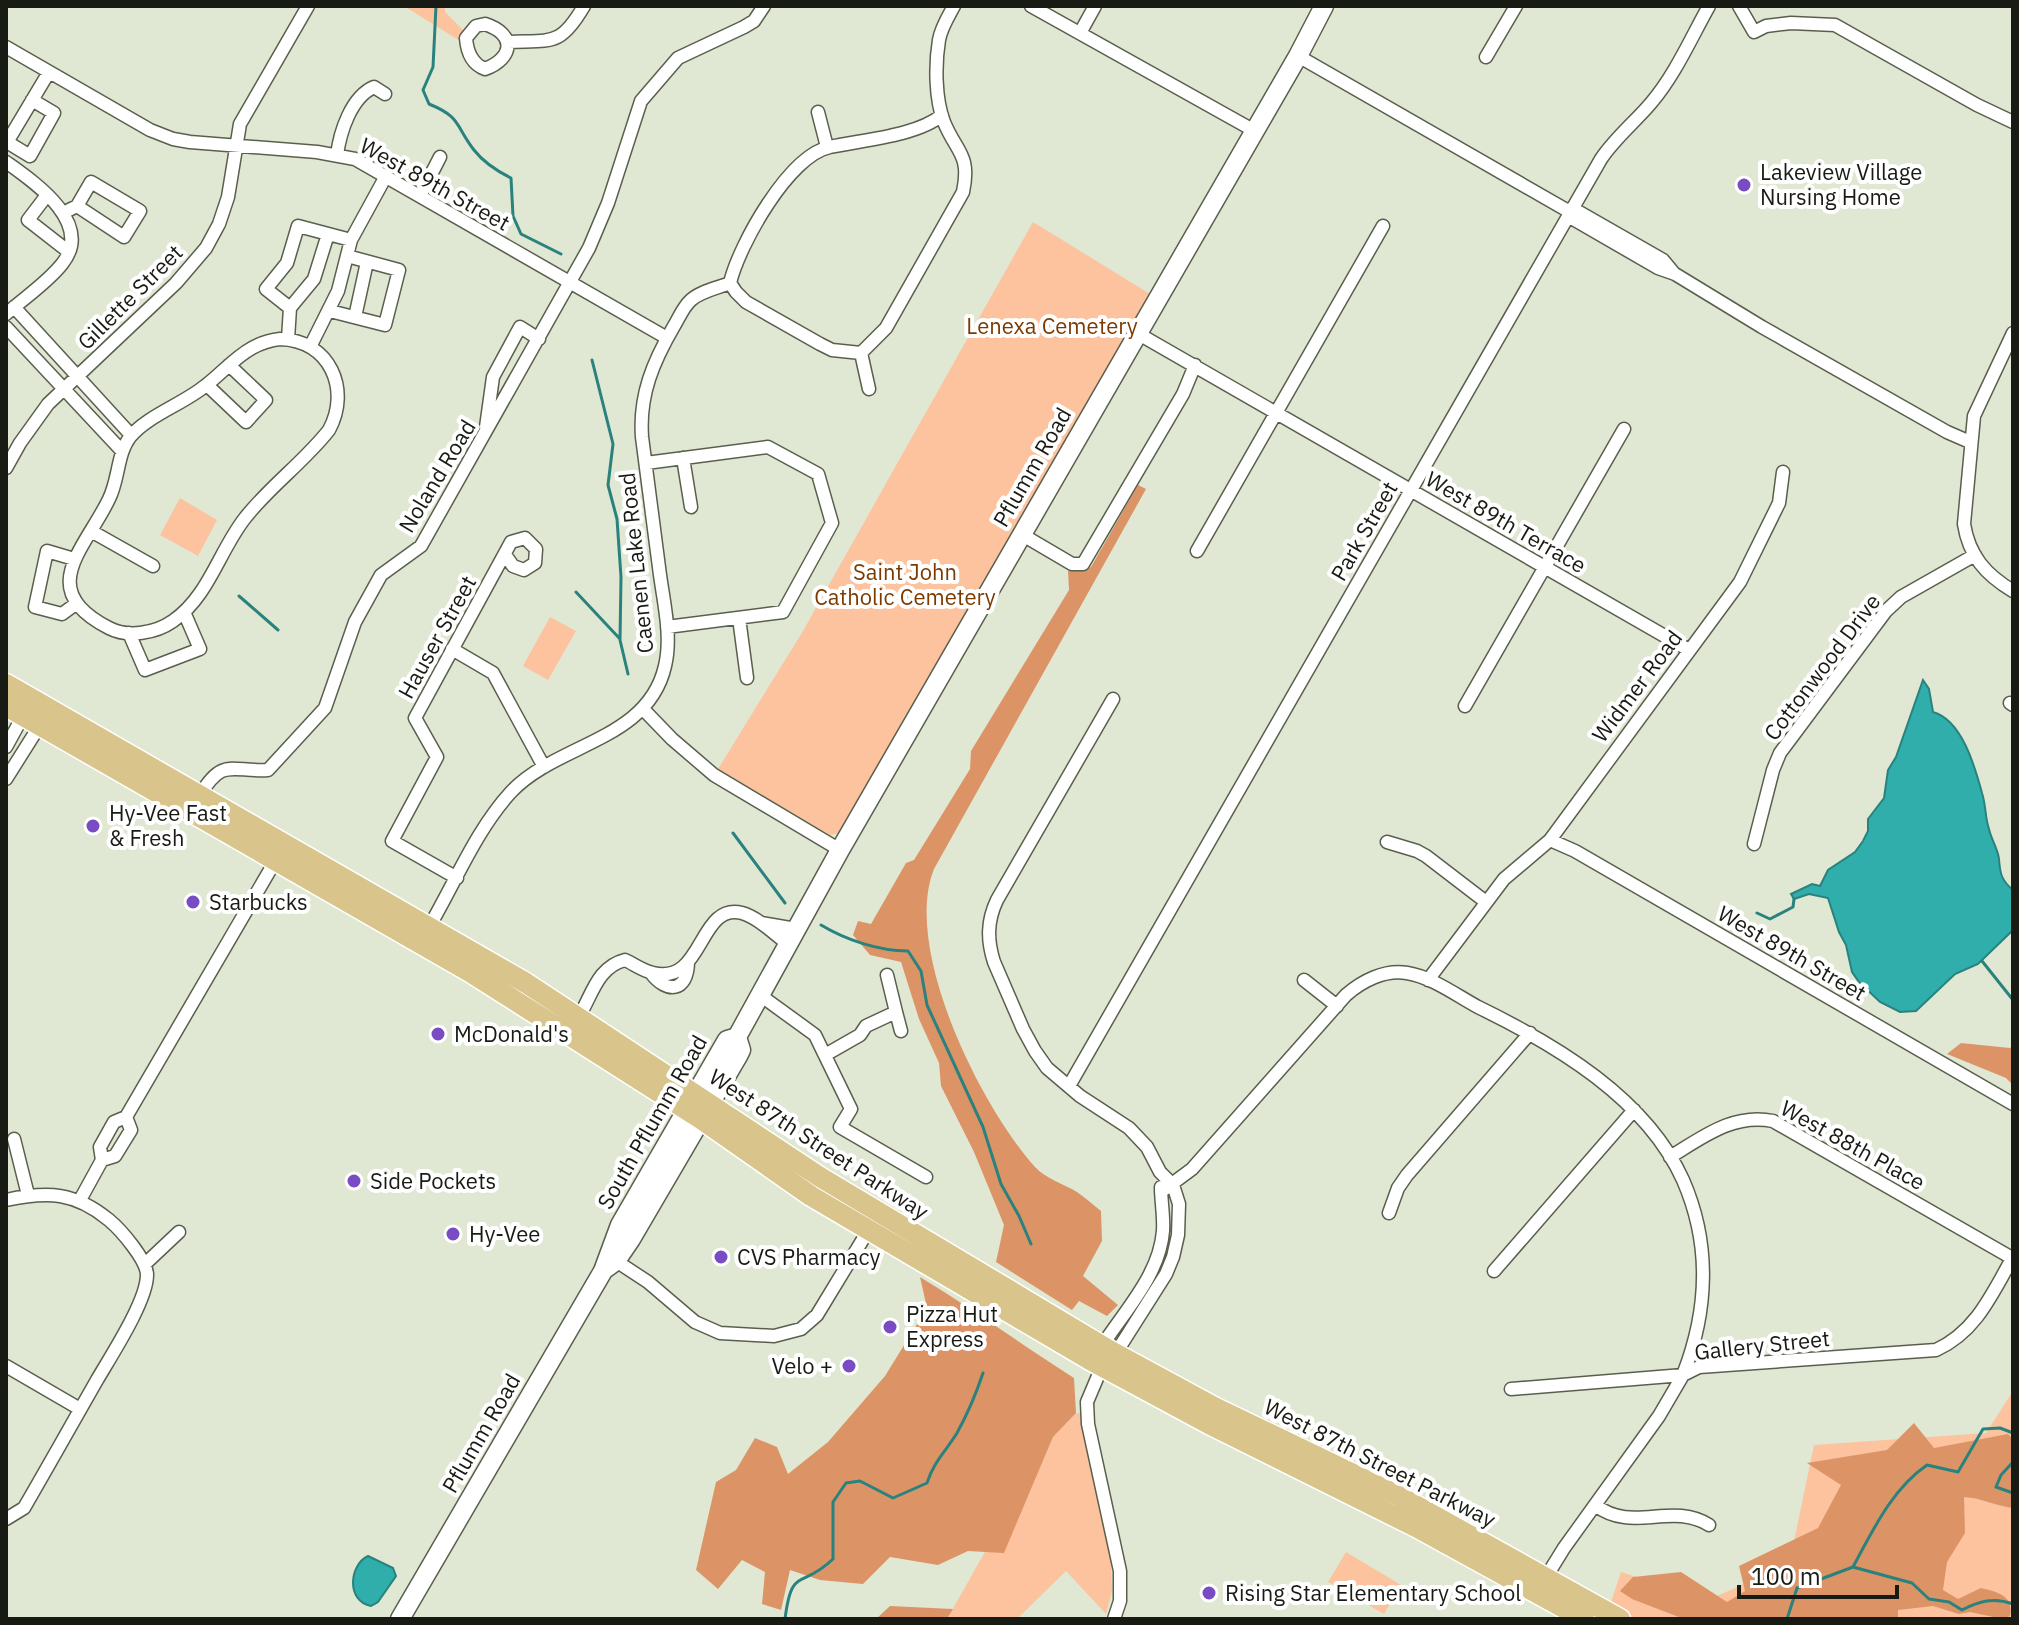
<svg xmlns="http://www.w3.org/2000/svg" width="2019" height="1625" viewBox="0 0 2019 1625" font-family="'IBM Plex Sans',sans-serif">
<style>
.green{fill:#fdc29e}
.forest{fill:#dc9467}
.water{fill:#30aeab;stroke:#29827d;stroke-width:2}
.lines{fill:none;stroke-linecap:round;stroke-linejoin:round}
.stream{stroke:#29827d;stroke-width:3}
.street-casing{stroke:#595f4d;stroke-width:15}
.secondary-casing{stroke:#595f4d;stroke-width:21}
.primary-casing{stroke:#fff;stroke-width:23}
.street{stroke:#fff;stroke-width:12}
.secondary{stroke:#fff;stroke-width:18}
.primary{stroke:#d9c48b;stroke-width:20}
.poi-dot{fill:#7a4cc4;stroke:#fff;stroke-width:3}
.labels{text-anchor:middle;stroke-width:8;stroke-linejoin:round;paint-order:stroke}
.poi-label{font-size:22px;fill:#181b13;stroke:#fff;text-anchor:start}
.street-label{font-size:22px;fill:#181b13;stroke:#fff}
.park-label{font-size:22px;fill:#7c3a01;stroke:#fff}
</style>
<rect width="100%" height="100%" fill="#e0e8d3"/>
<!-- green -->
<path class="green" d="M404,6H445V12L463,30L460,41Z
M1033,222L1150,294L918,695L920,697L841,833L830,835L718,769L803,631Z
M180,498L217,520L198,556L160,535Z
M550,617L576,631L548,680L523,666Z
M2013,1391V1619H1634L1610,1605L1621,1572L1708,1600L1760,1577L1792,1551L1814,1445L1986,1433Z
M1076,1413H1080L1111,1562L1112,1591L1106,1614L1066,1571L1017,1619H947L985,1552H1004L1053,1437Z
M1346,1552L1401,1585L1384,1614L1328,1582Z"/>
<!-- forest -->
<path class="forest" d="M1138,485L1146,489L934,869C902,949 981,1107 1035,1167C1046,1179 1064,1184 1077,1192C1086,1198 1093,1205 1101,1211L1102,1241L1083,1276L1118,1305L1107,1316L1079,1301L1072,1310L996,1262L1004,1225L974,1152L941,1086L939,1063L919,1019L901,962L870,955L853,935L858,921L871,924L906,863L914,860L970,769L971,751L1069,590L1068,571H1080L1091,567Z
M1961,1043L2010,1048L2013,1045V1085L2006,1078L1947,1054Z
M920,1277C973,1309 1022,1345 1074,1378L1076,1413L1053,1437L1004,1553L968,1551L938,1565L890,1557L863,1584L820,1580L790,1570L781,1610L762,1604L765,1572L742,1560L718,1589L696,1570L716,1482L736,1470L755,1438L777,1447L788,1474L828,1442L885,1376L927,1308Z
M1914,1423L1934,1448L2008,1434L2013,1439V1508C1996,1506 1982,1498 1964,1497L1965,1533L1947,1562L1943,1590L1958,1599L1981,1588C1997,1592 2014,1595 2010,1616L2003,1619L1970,1612L1959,1614L1933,1606L1898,1610V1619H1684L1632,1599L1620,1591L1633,1577L1681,1572L1727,1602L1745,1591L1739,1566L1818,1528L1841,1485L1807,1463L1887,1450Z
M890,1606L953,1609L947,1619H876Z"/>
<!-- water -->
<path class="water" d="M1923,680L1929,689L1933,712C1962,720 1975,767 1982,793C1986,805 1985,818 1989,829C1991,839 1998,849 1999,859C2000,873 2001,880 2013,890V930L1978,964L1955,974L1916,1011L1900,1012L1880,1002L1859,982L1852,972L1846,945L1839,932L1828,898L1809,894L1794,899L1791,894L1812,884L1820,886L1828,870L1855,852L1863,841L1868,831V819L1884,798L1888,770L1896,757Z
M368,1556L393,1568L396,1576L378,1602L371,1606C346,1601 349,1565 368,1556Z"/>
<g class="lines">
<!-- stream -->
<path class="stream" d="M436,6L433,67L423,90L429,104C461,117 455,125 474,150C484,163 497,171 511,178L513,216L521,234L561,254
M592,360L613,444L608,485L617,519L621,577L620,640L628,674
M576,592L620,639
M239,596L278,630
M733,833L785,903
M1757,913L1770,919L1793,907L1794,899
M821,925C846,940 879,951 908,951L921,971L927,1005L983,1127L1001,1184L1019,1216L1031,1244
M1982,961L2013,1000
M2013,1462L2001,1475L1996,1487L2013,1493
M1853,1567L1912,1583L1929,1599L1949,1602L1962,1610C1979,1601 1994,1597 2013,1604
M785,1619C792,1565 801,1590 833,1559V1502L846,1483L860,1481L893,1498L927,1483C934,1461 946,1451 957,1433C968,1413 976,1394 983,1373
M1787,1619L1797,1588L1853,1567C1873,1530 1892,1489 1927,1465L1958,1472L1983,1429L2000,1428L2013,1433"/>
<!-- street casing -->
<g class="street-casing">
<path id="street" d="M1031,6L1253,130
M1739,6L1754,32L1766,26L1791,23L1835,25L1977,105L2013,122
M485,24C516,34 514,58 485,69C472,64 467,52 466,38L476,26Z
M1080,33L1095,6
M508,42C552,40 560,47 584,6
M6,47L150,130L173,139L190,142L317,152L355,159L667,338
M1298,56L1570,212
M1486,57L1516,6
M818,112L827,147
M7,142L30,156L54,113L32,100
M6,144L49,72
M337,155C340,132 351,97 374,87L385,94
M6,162C34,182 95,223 62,264C47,283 24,298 6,314
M47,195L28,220L69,252
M420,196L440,157
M1572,208L1663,260L1673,272
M63,213L77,206L91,182L140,211L124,237L77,206
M1568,216L1658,268L1675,274L1762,327L1947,432L1970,442
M730,283C739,245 789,155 830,147C862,140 917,136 942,115
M730,283L736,292L746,302L820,344L832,350L861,353
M14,307L131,435
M290,308L314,279L328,234
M330,311L385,325L399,270L347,256
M355,317L367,262
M6,327L121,450
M1137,333L1689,650
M2013,333L1974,416L1964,524C1969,556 1986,575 2013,591
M280,339C330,340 351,390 329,430C304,462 270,486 245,518C219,551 209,596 173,621C156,633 128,638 109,628C34,590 85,549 109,499C119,479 117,454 130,437C147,416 183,404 205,386C221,374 234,358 252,348C261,343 270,340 280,339Z
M288,339L290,308L266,289L287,263L298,226L351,240
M310,347L338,291L351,240L386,176
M861,353L886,328L963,192C971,154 956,152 944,122C935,99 935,64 939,40C941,28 948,17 954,6
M861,353L869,389
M207,385L246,422L266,400L229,365
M486,427L493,377L520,327L539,339
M683,458L691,507
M646,463L768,447L818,474L832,523L783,612L667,627
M6,468L20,443L48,404L176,283L206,248L219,224L228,197L240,124L308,6
M91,531L153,566
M1021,534L1072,564H1083L1183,394L1195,365
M1197,551L1383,226
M74,559L47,551L35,607L62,614L77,603
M739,618L747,678
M129,633L145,670L200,649L184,612
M452,649L493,673L544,767
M2010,703L2013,705
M1465,706L1624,429
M643,709L672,739L714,775L840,850
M6,747L23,716
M6,779L40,725
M200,795C223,757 231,772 268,770L325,708L355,622L381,575L421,546L589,248L608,203L641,101L678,58L744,27L754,21L764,6
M1550,840L1575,851L2013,1104
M1387,842L1417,851L1426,856L1486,902
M1754,844L1773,770L1780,753L1886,611L1901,597L1975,555
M457,878L392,841L437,757L415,718L511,542L525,538L536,549L535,563L524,570L513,566L506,556
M761,923L796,929
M429,927C455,883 476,830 511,792C557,743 648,741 665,666C672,637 664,604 660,575C654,529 648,483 642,437C639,395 653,362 674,326C679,318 683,307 691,300C701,291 718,288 730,283
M651,973C667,994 687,992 688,963
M1304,980L1337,1006
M1428,980L1504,879L1550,840L1740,582L1779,503L1783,472
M760,995L815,1035L851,1109L840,1127L926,1177
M896,1012L901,1031
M578,1018C592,996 597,967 625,960C634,964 643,971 653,973C704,986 698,902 742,913C759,918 774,934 788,944
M825,1055L860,1035L866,1026L896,1012L887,975
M1069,1086L1601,159C1615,138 1635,122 1651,103C1675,75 1691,38 1709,6
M14,1139L28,1195
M1670,1157C1703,1137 1733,1113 1773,1121L2012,1258
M102,1160L115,1156L131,1130L126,1117
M1161,1192L1192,1169L1346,995C1362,981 1385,969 1407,973C1432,977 1456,995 1478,1007C1556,1045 1646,1098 1683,1180C1711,1244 1708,1311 1683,1375L1511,1389
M6,1200C48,1191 75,1192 109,1220C121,1230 147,1260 147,1275C147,1301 111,1356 97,1380C73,1422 49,1465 24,1508L6,1519
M80,1200L102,1160L100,1147L114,1122L126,1117L277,858
M1389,1213L1398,1188L1407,1175L1530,1033
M613,1259L648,1282L695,1322L720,1333L774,1336L801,1329L817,1315L868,1231
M145,1264L179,1232
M1494,1271L1634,1110
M1109,1350L1121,1345L1166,1274L1173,1257L1178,1235L1179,1204L1173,1185L1160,1172L1147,1147L1129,1128L1080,1096L1047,1068L1035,1051L1023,1029L994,962C987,940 987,921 997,900L1113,699
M6,1366L80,1409
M1595,1505C1633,1534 1671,1501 1709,1525
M1543,1582L1564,1548L1659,1416L1683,1375L1699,1367L1936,1350C1976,1332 1992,1294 2013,1257
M1114,1619L1120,1601V1571L1088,1424L1087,1402L1109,1350L1108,1337C1130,1305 1160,1271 1163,1231C1164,1216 1161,1201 1161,1187"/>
</g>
<!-- secondary casing -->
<g class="secondary-casing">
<path id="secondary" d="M737,1037L840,850L1298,56L1324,6
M605,1269L616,1261L631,1239L738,1056L741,1050L737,1037
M400,1619L603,1271L620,1225L727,1040L737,1037"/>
</g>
<!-- primary casing -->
<g class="primary-casing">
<path id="primary" d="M6,684L526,983L820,1177L1109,1350L1216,1408L1399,1496L1620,1619
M6,706L470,972L701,1119L811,1196L1090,1360L1209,1424L1416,1527L1584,1619"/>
</g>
<!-- street -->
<use href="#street" class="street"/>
<!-- secondary -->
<use href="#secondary" class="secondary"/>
<!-- primary -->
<use href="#primary" class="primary"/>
</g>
<!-- markers -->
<g class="poi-dot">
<circle cx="1744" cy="185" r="8"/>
<circle cx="93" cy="826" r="8"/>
<circle cx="193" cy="902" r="8"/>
<circle cx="438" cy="1034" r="8"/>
<circle cx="354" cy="1181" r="8"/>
<circle cx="453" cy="1234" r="8"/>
<circle cx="721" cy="1257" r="8"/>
<circle cx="890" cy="1327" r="8"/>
<circle cx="849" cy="1366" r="8"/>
<circle cx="1209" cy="1593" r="8"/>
</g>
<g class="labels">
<!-- poi labels -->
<g class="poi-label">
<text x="1760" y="180">Lakeview Village<tspan x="1760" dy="25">Nursing Home</tspan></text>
<text x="109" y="821">Hy-Vee Fast<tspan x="109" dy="25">&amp; Fresh</tspan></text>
<text x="209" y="910">Starbucks</text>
<text x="454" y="1042">McDonald's</text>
<text x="370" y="1189">Side Pockets</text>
<text x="469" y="1242">Hy-Vee</text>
<text x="737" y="1265">CVS Pharmacy</text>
<text x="906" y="1322">Pizza Hut<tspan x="906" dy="25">Express</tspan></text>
<text x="833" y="1374" text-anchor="end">Velo +</text>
<text x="1225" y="1601">Rising Star Elementary School</text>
</g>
<!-- street labels -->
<g class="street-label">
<text transform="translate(435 184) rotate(29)" y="8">West 89th Street</text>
<text transform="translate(130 297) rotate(-45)" y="8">Gillette Street</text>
<text transform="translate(1032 467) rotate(-60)" y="8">Pflumm Road</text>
<text transform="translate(437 476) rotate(-59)" y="8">Noland Road</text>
<text transform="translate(1506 522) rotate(30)" y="8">West 89th Terrace</text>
<text transform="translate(1364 531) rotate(-60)" y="8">Park Street</text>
<text transform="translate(636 563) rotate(-96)" y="8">Caenen Lake Road</text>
<text transform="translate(437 637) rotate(-61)" y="8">Hauser Street</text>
<text transform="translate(1822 667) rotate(-53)" y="8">Cottonwood Drive</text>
<text transform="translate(1637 686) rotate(-53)" y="8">Widmer Road</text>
<text transform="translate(1792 953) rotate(30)" y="8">West 89th Street</text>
<text transform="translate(652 1122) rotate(-60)" y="8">South Pflumm Road</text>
<text transform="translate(819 1144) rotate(33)" y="8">West 87th Street Parkway</text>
<text transform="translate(1853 1145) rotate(29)" y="8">West 88th Place</text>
<text transform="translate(1762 1345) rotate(-6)" y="8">Gallery Street</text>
<text transform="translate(481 1433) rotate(-60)" y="8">Pflumm Road</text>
<text transform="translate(1380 1463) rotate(27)" y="8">West 87th Street Parkway</text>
</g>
<!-- park labels -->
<g class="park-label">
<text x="1052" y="334">Lenexa Cemetery</text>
<text x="905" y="580">Saint John<tspan x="905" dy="25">Catholic Cemetery</tspan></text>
</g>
</g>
<!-- border -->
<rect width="2019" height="1625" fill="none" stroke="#181b13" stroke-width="16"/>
<!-- scale -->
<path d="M1739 1585v12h158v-12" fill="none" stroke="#181b13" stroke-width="4"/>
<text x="1751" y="1585" font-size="24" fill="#181b13" stroke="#ffffff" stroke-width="6" paint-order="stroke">100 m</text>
</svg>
